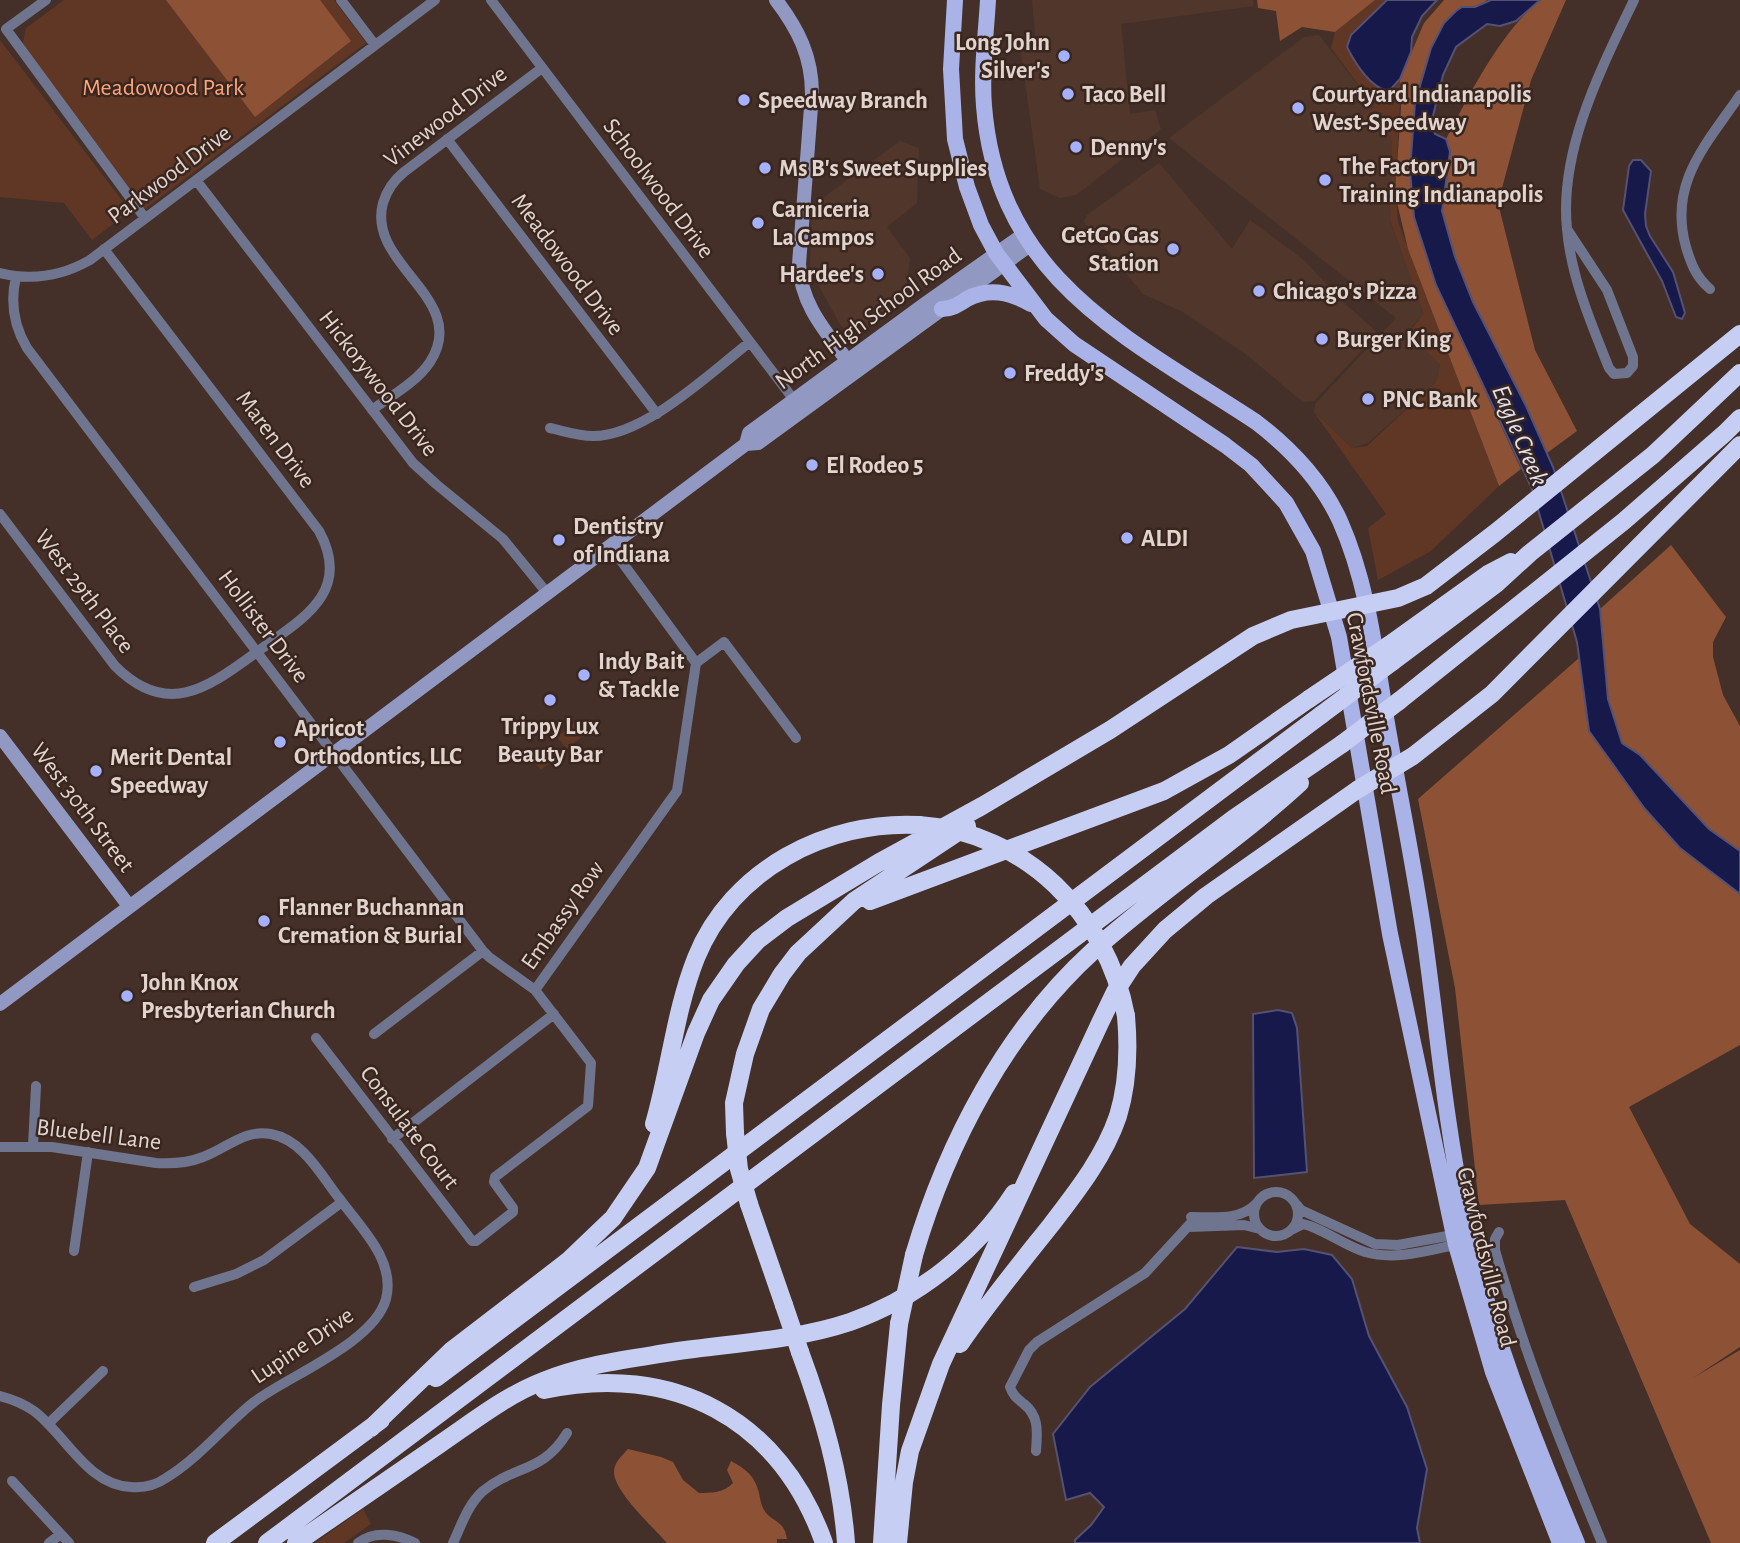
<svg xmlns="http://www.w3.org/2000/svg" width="1740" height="1543" viewBox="0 0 1740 1543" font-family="'Alegreya Sans',sans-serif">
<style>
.built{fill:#51372b}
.green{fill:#603724}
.forest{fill:#8d5136}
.water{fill:#18194b;stroke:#545173;stroke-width:2}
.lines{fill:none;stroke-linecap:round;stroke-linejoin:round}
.street{stroke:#70758f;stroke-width:10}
.secondary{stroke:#9198c1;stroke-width:14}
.primary{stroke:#aab3e8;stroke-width:16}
.highway{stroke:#c6cef4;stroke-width:18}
.highway-bridge{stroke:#c6cef4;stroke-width:18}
.poi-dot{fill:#a5b1fc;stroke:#39261e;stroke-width:2.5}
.labels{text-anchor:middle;stroke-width:5;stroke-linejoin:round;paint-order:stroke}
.poi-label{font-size:24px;font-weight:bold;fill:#e1d4cf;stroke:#39261e;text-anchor:start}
.park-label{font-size:24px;fill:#ffa57d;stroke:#39261e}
.street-label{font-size:24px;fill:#e1d4cf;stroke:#39261e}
.water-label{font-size:26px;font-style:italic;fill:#dfe3f4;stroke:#39261e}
</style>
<rect width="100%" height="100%" fill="#443028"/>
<!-- built -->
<path class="built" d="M1032,0H1253L1254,6L1121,24L1130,114L1155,110L1161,129L1076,195L1060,198L1040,189L1021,53L1036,43Z
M1319,35L1375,107L1355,123L1358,126L1368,122L1379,123L1385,127L1392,141L1390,221L1425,314L1412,326L1410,335L1440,365L1436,382L1368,443L1352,448L1314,412L1315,404L1396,318L1169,138L1304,37Z
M900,141L919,148L917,203L887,227L910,258L907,282L887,306L891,311L855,336L841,326L810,270L812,206Z
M1159,163L1232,249L1250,220L1304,260L1342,301L1378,333L1314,401L1304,402L1298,398L1247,355L1181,311L1143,294L1084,222L1087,215Z"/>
<!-- green -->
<path class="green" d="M64,0H334L366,43L145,209L22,47L26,28Z
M1375,0H1387L1351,35L1396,85L1400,79C1401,127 1393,175 1398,222L1499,486L1431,551L1378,580L1368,528L1386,514L1314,412L1352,448L1367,446L1436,382L1440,365L1410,335L1412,328L1424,314L1390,220L1392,141L1385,127L1379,124L1368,122L1358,125L1354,122L1375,107L1331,48L1335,32Z
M0,40L130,211L92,240L64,203L0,197Z
M575,722L585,734L567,749L557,737Z
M550,743L560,754L541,770L532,760Z
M363,1509L371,1524L344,1543H315Z"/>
<!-- forest -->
<path class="forest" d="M166,0H320L351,41L255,117Z
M1257,0H1375L1335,32L1302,27L1280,41L1276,11L1258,8Z
M1444,0H1487L1438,36L1414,217L1436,285L1521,469L1499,486L1408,249L1395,194L1401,108L1400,79L1424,23Z
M1539,0H1566L1531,80L1498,203L1535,350L1577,431L1547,453L1483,324L1455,257L1442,211L1450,152L1446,139C1473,88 1497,39 1539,0Z
M1671,545L1726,617L1713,642V657L1723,695L1740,726V851L1709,829L1640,755L1622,744L1608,699L1600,609Z
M1579,658L1589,732L1740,893V1045L1629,1107L1690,1224L1740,1264V1347L1693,1378L1740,1350V1543H1711L1565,1200L1479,1205L1455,988L1418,799Z
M628,1449L661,1457L673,1462L683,1480L699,1493C711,1493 724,1493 733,1483L727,1470L731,1461C746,1469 755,1476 759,1493C760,1498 761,1505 764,1510C772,1523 784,1519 787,1539H777V1543H667C654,1528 614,1492 614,1472C614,1462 622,1456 628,1449Z"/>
<!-- water -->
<path class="water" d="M1387,0H1437L1422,16L1412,37L1411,52L1400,79L1389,91C1371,89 1355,63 1347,47L1351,35Z
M1491,0H1540L1516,21L1500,26L1487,24L1456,47L1443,75L1431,124L1435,134L1446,139L1450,152L1442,211L1455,257L1473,302L1526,406L1553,467L1600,609L1608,699L1622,743L1640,755L1709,829L1740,851V894L1680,848L1645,809L1589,731L1577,642L1532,489L1436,285L1414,217L1410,170L1415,103L1431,48L1444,23L1456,11L1462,7H1475Z
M1633,160H1641L1651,171L1645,214L1646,226L1650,236L1673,272L1685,313L1682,319L1676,317L1662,281L1623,210L1629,166Z
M1278,1010L1292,1013L1297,1028L1307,1172L1254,1178L1253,1014Z
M1237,1247L1277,1252L1304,1249L1332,1255L1352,1279L1369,1336L1407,1407L1427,1469L1417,1528L1420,1543H1075V1540L1091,1525L1104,1507L1090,1493L1066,1500L1053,1434L1090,1387L1185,1309Z"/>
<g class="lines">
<!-- street -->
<path class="street" d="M46,0L6,29L145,218
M341,0L375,45
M491,0L794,400
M447,139L657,414
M196,180L413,463L436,484L503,539L548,594
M1567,229L1607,290L1633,357V366L1627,373L1614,374L1609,368C1591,323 1571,277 1567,229C1559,150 1601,69 1634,0
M0,273C32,281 62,276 90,260L435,0
M16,277C10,302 14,326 27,348L483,951L489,957L535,990L591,1063L588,1106L495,1177L494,1182L513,1208V1212L476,1241H472L316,1038
M1710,289C1696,277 1691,264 1686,247C1668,183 1706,145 1740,95
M372,410C391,396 417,382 430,362C471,299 366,265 383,203C387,190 394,180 404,172L542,68
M550,428C564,431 578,436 593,436C645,436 710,373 750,342
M0,514L115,666C170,721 212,684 261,649C304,618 352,591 319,531L104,249
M611,547L696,663
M535,990L677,791L696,663L724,642L796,738
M374,1034L483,951
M392,1139L554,1014
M33,1146L36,1086
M0,1147H52L156,1163C172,1164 188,1163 203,1157C226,1149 244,1129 271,1134C303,1140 321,1175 339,1198C360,1227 396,1260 386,1299C374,1343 288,1376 254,1402C225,1425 198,1459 166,1478C156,1485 143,1488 131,1487C87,1485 66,1435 34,1411C24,1404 12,1399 0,1396
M1254 1214a22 22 0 1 1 44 0a22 22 0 1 1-44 0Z
M1297,1205L1301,1210L1375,1244L1398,1245L1458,1234
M1191,1217C1213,1217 1240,1221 1256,1204
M1189,1227L1244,1225L1260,1229
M1293,1229L1303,1224L1310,1226C1329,1233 1346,1246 1365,1252C1396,1261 1429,1250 1459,1244
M1499,1232L1495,1239V1250C1523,1350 1562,1446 1602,1543
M74,1251L88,1152
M194,1287L236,1274L264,1260L342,1202
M48,1424L103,1371
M1036,1451C1037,1433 1040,1417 1024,1404C1018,1399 1013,1396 1010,1387L1029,1350L1037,1342L1145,1273L1191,1223
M12,1481L69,1543
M49,1543L61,1534
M358,1543C375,1530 397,1534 415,1543
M453,1543C461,1526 468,1504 483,1491C514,1465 543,1473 567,1433"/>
<!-- secondary -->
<path class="secondary" d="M776,0C798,29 812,56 812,94L799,264C801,309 831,337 855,371
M746,444L749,433L925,304L1024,234
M0,736L129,906
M0,1004L746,444L758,443L1030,245"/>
<!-- primary -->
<path class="primary" d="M955,0L951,69L955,139L967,187L981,225L996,253L1046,319L1074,344L1225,445L1251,465L1286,503L1313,551L1339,637L1390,934L1456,1245L1493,1372L1560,1543
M988,0C986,35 981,71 984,106C998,280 1127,337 1256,422C1290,448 1322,482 1340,521C1369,586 1376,660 1388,729C1400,798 1414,866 1424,934C1437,1026 1445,1120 1464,1211C1488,1326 1532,1435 1577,1543
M942,309C952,309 959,304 967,299C989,287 1010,292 1031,304"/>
<!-- highway -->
<path class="highway" d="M1389,645L1488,574L1511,562
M1392,662L1496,584L1530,553L1653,455L1740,373
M1399,701L1624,521L1725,433L1740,418
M870,901L1164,791L1229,755L1309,699
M654,1124C670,1069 675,1011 696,958C731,870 827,820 919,825
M735,1133L734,1103L745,1054L761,1009L782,974L798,953L854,901L967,826
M749,1204L784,1305
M914,1255C947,1143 1006,1030 1093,951C1159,891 1235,843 1300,783
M960,1344C988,1303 1020,1264 1051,1225C1077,1191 1104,1157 1118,1116C1128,1083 1129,1050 1126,1016
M800,1352C823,1414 841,1476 846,1543
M436,1378L1321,715
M544,1390C672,1362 780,1418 824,1543
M371,1428L451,1351L568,1261L613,1218L647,1168L696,1033L711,1000L736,964L758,940L787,918L878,863L982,806L1110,730L1253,636L1291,620L1398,598L1426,586L1495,533L1740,334
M215,1543L381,1420
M267,1543L1233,819L1342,744
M296,1543C344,1510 392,1477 440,1444C474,1421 505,1396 543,1381C585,1364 629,1359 672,1352C731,1343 793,1341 850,1322C916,1299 976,1252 1014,1193
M882,1543L891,1405L899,1324
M898,1543L904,1482L910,1451L941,1364L1100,1023L1115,992L1132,966L1165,930L1206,896L1357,790L1413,756L1492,694L1740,445"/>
<!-- highway-bridge -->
<path class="highway-bridge" d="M1309,699L1389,645
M1321,715L1392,662
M1342,744L1399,701
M919,825C1025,832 1107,914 1126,1016
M735,1133L739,1169L749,1204
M784,1305L800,1352
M899,1324L914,1255"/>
</g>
<!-- markers -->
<g class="poi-dot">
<circle cx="1064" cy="56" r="7"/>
<circle cx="1068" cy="94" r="7"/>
<circle cx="744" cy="100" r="7"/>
<circle cx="1298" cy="108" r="7"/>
<circle cx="1076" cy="147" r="7"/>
<circle cx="765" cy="168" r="7"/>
<circle cx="1325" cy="180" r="7"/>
<circle cx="758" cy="223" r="7"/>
<circle cx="1173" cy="249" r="7"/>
<circle cx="878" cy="274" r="7"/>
<circle cx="1259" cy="291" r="7"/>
<circle cx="1322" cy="339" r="7"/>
<circle cx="1010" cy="373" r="7"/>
<circle cx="1368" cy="399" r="7"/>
<circle cx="812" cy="465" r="7"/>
<circle cx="1127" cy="538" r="7"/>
<circle cx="559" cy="540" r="7"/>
<circle cx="584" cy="675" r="7"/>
<circle cx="550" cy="700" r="7"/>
<circle cx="280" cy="742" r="7"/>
<circle cx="96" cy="771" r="7"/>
<circle cx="264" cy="921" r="7"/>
<circle cx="127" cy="996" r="7"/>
</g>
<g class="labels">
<!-- poi labels -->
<g class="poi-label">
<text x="1050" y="50" text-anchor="end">Long John<tspan x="1050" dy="28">Silver's</tspan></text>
<text x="1082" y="102">Taco Bell</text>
<text x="1312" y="102">Courtyard Indianapolis<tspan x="1312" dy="28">West-Speedway</tspan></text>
<text x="758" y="108">Speedway Branch</text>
<text x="1090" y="155">Denny's</text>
<text x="1339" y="174">The Factory D1<tspan x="1339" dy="28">Training Indianapolis</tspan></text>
<text x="779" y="176">Ms B's Sweet Supplies</text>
<text x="772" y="217">Carniceria<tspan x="772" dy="28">La Campos</tspan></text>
<text x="1159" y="243" text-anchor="end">GetGo Gas<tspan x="1159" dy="28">Station</tspan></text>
<text x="864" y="282" text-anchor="end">Hardee's</text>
<text x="1273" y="299">Chicago's Pizza</text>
<text x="1336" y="347">Burger King</text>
<text x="1024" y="381">Freddy's</text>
<text x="1382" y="407">PNC Bank</text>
<text x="826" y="473">El Rodeo 5</text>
<text x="573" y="534">Dentistry<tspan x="573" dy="28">of Indiana</tspan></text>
<text x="1141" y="546">ALDI</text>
<text x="598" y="669">Indy Bait<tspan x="598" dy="28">&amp; Tackle</tspan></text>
<text x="550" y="734" text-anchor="middle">Trippy Lux<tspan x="550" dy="28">Beauty Bar</tspan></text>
<text x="294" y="736">Apricot<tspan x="294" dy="28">Orthodontics, LLC</tspan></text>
<text x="110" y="765">Merit Dental<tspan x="110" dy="28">Speedway</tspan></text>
<text x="278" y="915">Flanner Buchannan<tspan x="278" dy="28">Cremation &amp; Burial</tspan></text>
<text x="141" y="990">John Knox<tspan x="141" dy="28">Presbyterian Church</tspan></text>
</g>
<!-- park labels -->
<g class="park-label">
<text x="163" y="95">Meadowood Park</text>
</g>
<!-- street labels -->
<g class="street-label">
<text transform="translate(445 116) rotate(-38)" y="8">Vinewood Drive</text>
<text transform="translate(169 174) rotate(-37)" y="8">Parkwood Drive</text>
<text transform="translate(659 188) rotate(53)" y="8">Schoolwood Drive</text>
<text transform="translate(568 264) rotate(53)" y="8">Meadowood Drive</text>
<text transform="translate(868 318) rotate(-36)" y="8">North High School Road</text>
<text transform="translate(379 383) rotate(52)" y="8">Hickorywood Drive</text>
<text transform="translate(276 439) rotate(53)" y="8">Maren Drive</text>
<text transform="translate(85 591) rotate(53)" y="8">West 29th Place</text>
<text transform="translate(264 626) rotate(53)" y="8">Hollister Drive</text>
<text transform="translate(1372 703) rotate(79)" y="8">Crawfordsville Road</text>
<text transform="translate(83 807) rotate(53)" y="8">West 30th Street</text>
<text transform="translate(562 915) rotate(-55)" y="8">Embassy Row</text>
<text transform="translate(410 1127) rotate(53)" y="8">Consulate Court</text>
<text transform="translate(99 1134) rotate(7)" y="8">Bluebell Lane</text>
<text transform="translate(1487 1257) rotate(76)" y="8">Crawfordsville Road</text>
<text transform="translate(302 1345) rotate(-34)" y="8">Lupine Drive</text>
</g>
<!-- water labels -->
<g class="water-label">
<text transform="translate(1521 435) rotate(67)" y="9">Eagle Creek</text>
</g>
</g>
</svg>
